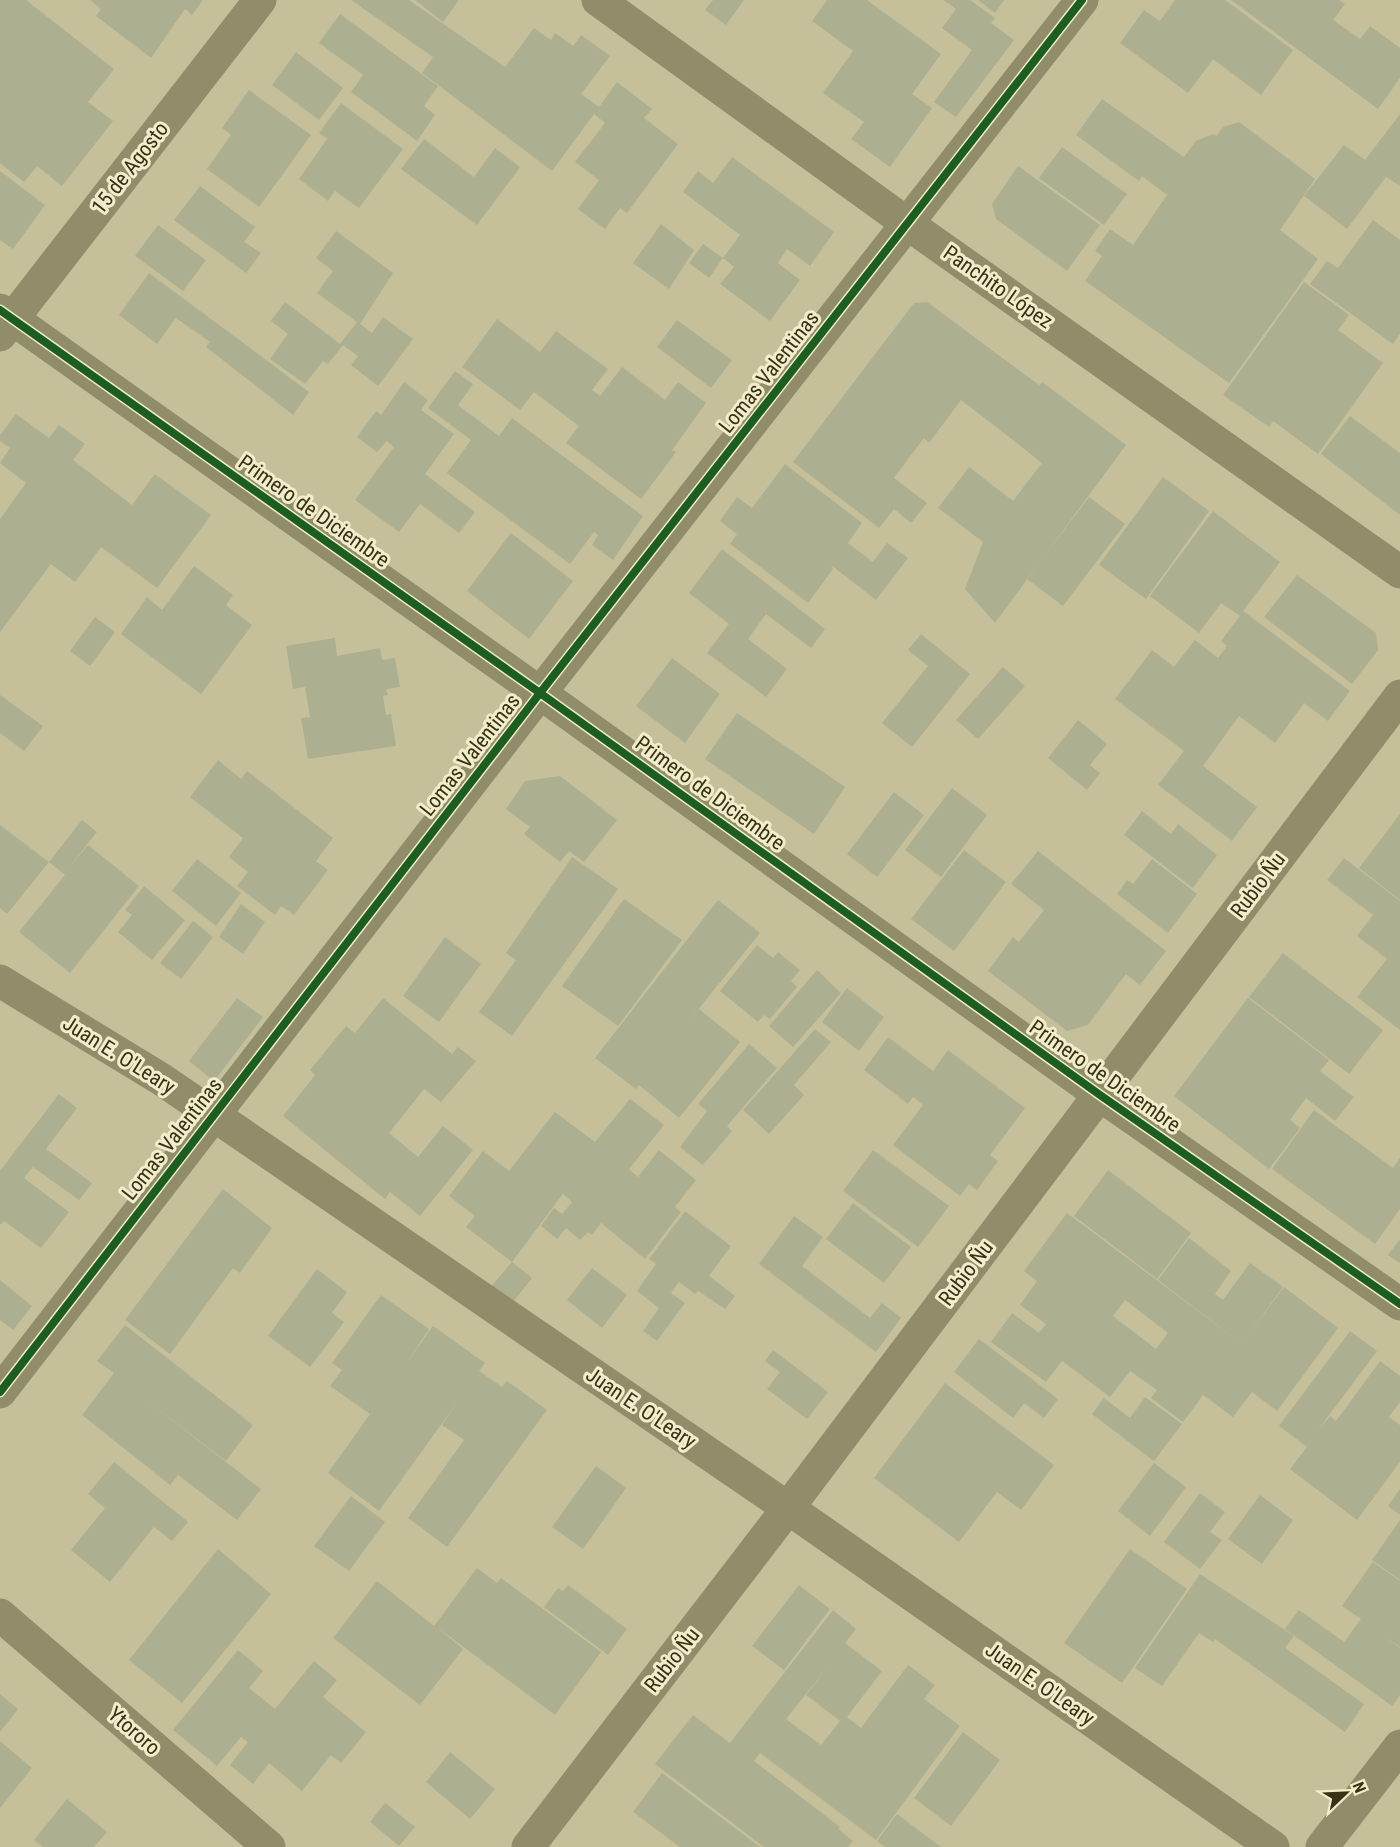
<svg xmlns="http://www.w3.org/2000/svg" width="1400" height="1847" viewBox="0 0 1400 1847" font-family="'Roboto Condensed',sans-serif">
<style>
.building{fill:#adaf91;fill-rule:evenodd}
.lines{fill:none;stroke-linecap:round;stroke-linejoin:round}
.street{stroke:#918d6b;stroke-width:33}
.cycleway-casing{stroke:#f2eecb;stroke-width:11}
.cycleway{stroke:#1b5e20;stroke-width:8}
.labels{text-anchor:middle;stroke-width:6;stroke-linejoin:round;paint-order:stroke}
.street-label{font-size:21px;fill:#363215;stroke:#f2eecb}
</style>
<rect width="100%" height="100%" fill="#c5c09a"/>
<!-- building -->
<path class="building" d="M0,0H26L114,69L88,102L113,121L62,186L37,166L24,182L0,163Z
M90,0H203L192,15L185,9L151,58L96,16L101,9Z
M351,0H409L505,67L534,28L551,40L555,33L573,46L581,35L610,56L581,94L599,107L617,82L652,109L644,118L678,144L627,213L620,208L605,229L578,209L599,180L575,162L605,123L594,114L552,171L422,73L433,57Z
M415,0H459L443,22Z
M713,0H744L726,25L705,10Z
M827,0H867L941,54L912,94L932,108L890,167L851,139L864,122L823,93L853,51L812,21Z
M943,0H970L995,18L991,23L1014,40L956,117L934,102L972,50L942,28L956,9Z
M978,0H1004L995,13Z
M1175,0H1225L1293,50L1261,95L1213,59L1188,93L1120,43L1144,10L1160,21Z
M1231,0H1339L1345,4L1333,20L1360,39L1370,26L1400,48V78L1378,109Z
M340,14L438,86L424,106L435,115L417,141L351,92L363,75L319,43Z
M296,52L343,88L319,120L272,85Z
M249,90L311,135L259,207L207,169L231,135L222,128Z
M1102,99L1184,157L1196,141L1213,134L1217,136L1223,127L1239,122L1315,179L1280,230L1318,259L1229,383L1085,281L1102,256L1095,251L1110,229L1133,245L1167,195L1142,176L1139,181L1076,135Z
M341,103L403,149L359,208L335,191L328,201L299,179L327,139L319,133Z
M1400,114V186L1386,177L1347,229L1304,196L1344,145L1365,160Z
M424,139L474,177L495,148L520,167L477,225L401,169Z
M1062,147L1127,194L1104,225L1039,178Z
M732,157L834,232L810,266L787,249L778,263L800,280L770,321L720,284L734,267L723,258L709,278L689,263L703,244L723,258L740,235L683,192L698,171L713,183Z
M1018,166L1100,225L1067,271L996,219L992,204Z
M0,171L45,205L13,249L0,240Z
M200,186L255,227L244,242L261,253L246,273L174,220Z
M1373,220L1400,240V334L1393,344L1310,284L1327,261L1338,268Z
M661,224L694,250L669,289L633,263Z
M158,225L206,260L183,291L135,256Z
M336,231L393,273L360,324L372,333L383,317L413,339L378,386L351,365L358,356L343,345L328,364L323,361L305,384L270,359L288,334L271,321L285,302L340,344L357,322L317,293L333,271L316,258Z
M149,273L309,392L293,415L206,347L210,342L176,318L157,344L119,315Z
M1304,282L1349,315L1338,330L1383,363L1318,454L1273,421L1269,427L1223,395Z
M927,302L1039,385L1042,382L1126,445L995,623L965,589L983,542L938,508L969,467L1013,501L1042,463L1004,433L961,400L929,443L924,438L894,478L927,503L911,523L894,509L879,528L793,462L914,303Z
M497,319L540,352L556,331L608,369L592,390L600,396L622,367L665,400L678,382L706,403L672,450L676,452L641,499L566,443L579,426L534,392L520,410L462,367Z
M677,320L732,360L711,388L657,347Z
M455,371L473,384L458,405L499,436L512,418L643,516L613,560L592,545L598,535L594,532L570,564L447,473L471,440L428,408Z
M404,382L428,400L421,410L454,434L425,474L475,512L459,533L420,504L399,532L355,500L394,447L387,441L377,452L357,437L376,411L381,415Z
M16,414L49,438L59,425L85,444L73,460L132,505L155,474L211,515L157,588L101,547L75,582L51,564L0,632V519L26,483L0,463L10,448L0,441V435Z
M1350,416L1400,453V515L1321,454Z
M785,464L862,523L848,543L873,562L887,543L908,558L876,600L831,565L833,569L808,603L730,544L737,534L720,521L737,497L752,508Z
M1163,477L1209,511L1146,599L1099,565Z
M1089,497L1125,524L1063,606L1027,579Z
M1213,511L1280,562L1243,611L1350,691L1328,721L1304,703L1275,743L1239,716L1203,766L1257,807L1232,841L1158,785L1184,751L1115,699L1152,650L1174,667L1195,640L1218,658L1227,646L1221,641L1240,616L1221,603L1199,633L1150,596Z
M511,533L573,581L529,639L467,591Z
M722,549L825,629L811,648L766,614L748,639L787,669L766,697L707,653L729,624L689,593Z
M194,566L233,595L226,605L252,625L201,694L121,634L147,597L162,610Z
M1297,575L1376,633L1378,650L1352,684L1264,617Z
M95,617L115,632L90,666L70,651Z
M921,634L970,674L912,747L882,723L928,666L908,650Z
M335,638L337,656L380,648L382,660L395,658L400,687L386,689L388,695L383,696L386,715L391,714L396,746L308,759L301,718L310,717L305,687L293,689L286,646Z
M672,658L720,694L685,743L636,706Z
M1003,667L1025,686L978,739L956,720Z
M0,695L43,726L24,751L0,733Z
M737,713L845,787L814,834L705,759Z
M1078,720L1107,744L1090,765L1100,773L1087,790L1048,758Z
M218,760L241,779L247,771L333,838L316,861L328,870L294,915L281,906L275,915L237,886L248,872L229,857L243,838L190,797Z
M560,776L617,820L584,862L569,851L560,862L524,834L530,827L506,809L525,781Z
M952,788L987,815L941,877L905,850Z
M894,792L924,815L877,877L847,854Z
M1142,811L1171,834L1178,824L1217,855L1193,888L1124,835Z
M1400,814V900L1359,868Z
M82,820L97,832L67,870L88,845L139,886L70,973L19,932L65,875L49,862Z
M0,825L49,862L7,914L0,908Z
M964,850L1006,882L954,951L911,919Z
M1038,851L1166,951L1140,985L1126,974L1088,1025L1067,1031L988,971L1013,937L1019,942L1044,910L1011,884Z
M572,857L618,889L512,1036L479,1012L516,960L506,953Z
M1344,858L1400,901V1030L1357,997L1387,959L1357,936L1373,915L1327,880Z
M197,859L241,893L216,926L172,891Z
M1152,859L1197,894L1168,933L1117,894L1127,880L1133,884Z
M144,886L185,920L152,960L118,932L132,915L125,910Z
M624,899L682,940L618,1026L562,986Z
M718,900L760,933L688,1022L699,1009L740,1042L679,1118L639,1085L636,1089L595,1058Z
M241,904L265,922L243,954L219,937Z
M193,921L213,937L181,979L160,963Z
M445,937L481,964L439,1022L403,996Z
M757,945L773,958L778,952L800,970L791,981L797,987L770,1019L764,1015L758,1022L720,991Z
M1283,953L1383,1030L1349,1074L1249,997Z
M817,970L841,993L793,1047L769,1026Z
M847,988L884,1017L859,1051L822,1022Z
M237,998L263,1017L214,1081L189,1061Z
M383,998L452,1054L458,1047L476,1061L441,1102L424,1089L389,1133L418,1157L443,1126L473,1150L420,1216L390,1192L385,1199L283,1116L315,1075L310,1070L346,1026L355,1033Z
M1248,998L1329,1060L1320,1071L1354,1097L1335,1121L1306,1098L1290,1120L1300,1128L1269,1169L1174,1096Z
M815,1029L831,1042L794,1085L804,1095L769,1134L743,1110Z
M888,1037L933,1071L948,1050L1025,1108L990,1155L998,1161L977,1190L969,1184L960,1196L893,1145L923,1105L913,1097L908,1104L864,1070Z
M749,1044L777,1068L727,1126L732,1131L703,1165L680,1147L707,1111L698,1104Z
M59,1094L77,1108L46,1149L92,1183L79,1200L33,1167L24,1178L69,1212L41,1248L4,1221L0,1225V1171Z
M630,1099L664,1125L629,1169L638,1177L659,1150L696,1180L675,1207L681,1212L645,1259L601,1223L592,1235L588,1232L580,1240L566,1228L557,1239L541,1226L554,1208L562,1214L572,1202L563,1194L512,1262L466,1227L475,1216L449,1196L483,1151L509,1171L555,1112L595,1142Z
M1314,1110L1393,1168L1400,1158V1209L1375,1244L1272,1169Z
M873,1150L949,1206L918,1247L843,1191Z
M1108,1170L1191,1233L1157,1279L1074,1216Z
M223,1189L272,1228L240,1273L233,1268L170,1354L125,1320Z
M853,1203L911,1247L884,1283L826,1239Z
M685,1211L731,1246L709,1276L735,1296L725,1309L698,1291L695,1294L679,1282L671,1293L685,1303L657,1341L643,1331L659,1308L637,1291L656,1264L649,1259Z
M1067,1213L1242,1344L1158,1280L1189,1238L1231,1271L1215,1294L1223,1300L1250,1263L1283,1287L1247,1337L1284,1287L1338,1328L1277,1411L1252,1392L1233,1417L1203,1395L1183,1422L1151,1398L1157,1390L1130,1371L1110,1397L1062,1361L1046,1382L991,1342L1012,1313L1039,1333L1046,1324L1020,1305L1037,1281L1024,1271ZM1125,1300L1168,1333L1156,1349L1113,1316Z
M794,1216L823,1237L802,1266L870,1318L882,1303L901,1318L876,1352L759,1264Z
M1400,1239V1263L1388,1255Z
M512,1262L532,1278L509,1307L488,1290Z
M592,1268L627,1295L602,1328L567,1300Z
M317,1269L347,1292L332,1313L344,1322L310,1367L268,1336Z
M0,1280L32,1306L13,1330L0,1320Z
M381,1295L429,1329L406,1364L433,1326L485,1363L479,1371L502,1387L507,1381L547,1410L447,1547L408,1518L464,1440L442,1425L458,1401L379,1511L328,1473L370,1414L330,1386L342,1370L332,1363Z
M125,1325L253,1425L226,1461L141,1396L261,1489L237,1520L178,1475L170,1485L82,1415L114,1373L97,1361Z
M1350,1331L1377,1351L1318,1430L1330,1416L1336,1421L1380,1361L1400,1376V1402L1389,1417L1400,1425V1462L1357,1520L1290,1469L1307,1447L1279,1426Z
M979,1339L1058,1399L1044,1418L1024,1403L1013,1418L954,1372Z
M773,1350L828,1392L807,1419L767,1389L780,1372L765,1361Z
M945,1383L1054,1465L1021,1510L997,1492L959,1542L874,1478Z
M1145,1397L1182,1424L1154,1461L1092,1414L1104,1398L1130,1418Z
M114,1462L188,1522L172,1541L154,1527L110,1582L71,1550L105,1508L88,1494Z
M1154,1463L1186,1487L1150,1536L1118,1511Z
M596,1466L626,1488L583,1549L552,1527Z
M1400,1489V1515L1388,1506Z
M1200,1493L1225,1512L1210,1532L1222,1540L1200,1569L1164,1542Z
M1260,1495L1293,1520L1262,1564L1228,1539Z
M351,1496L385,1522L349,1571L314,1546Z
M1400,1520V1580L1372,1560Z
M218,1549L271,1594L182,1703L129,1660Z
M1130,1549L1187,1589L1122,1683L1064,1643Z
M1373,1562L1400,1581V1647L1385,1637L1400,1648V1695L1392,1706L1285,1629L1299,1610L1344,1642L1361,1619L1342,1606Z
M477,1568L497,1583L501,1578L601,1652L555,1715L438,1628L463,1649L420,1705L333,1638L377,1581L434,1626Z
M1200,1574L1294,1636L1285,1648L1364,1704L1345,1732L1215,1639L1213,1642L1199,1633L1162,1686L1135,1668Z
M568,1585L627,1629L608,1655L544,1607L558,1588L563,1591Z
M799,1585L830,1609L784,1670L752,1646Z
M833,1610L856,1629L845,1643L882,1671L847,1717L861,1728L908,1665L935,1685L924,1699L960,1726L876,1840L760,1753L754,1761L840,1827L838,1829L853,1841L848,1847H764L655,1764L693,1715L730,1743ZM833,1660L806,1695L840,1721L821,1745L786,1719Z
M238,1650L263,1671L249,1688L275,1709L314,1661L337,1680L323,1697L366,1732L341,1763L331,1755L302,1791L269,1763L253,1784L230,1765L248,1742L241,1737L217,1766L173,1730Z
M0,1694L18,1709L0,1732Z
M963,1732L1000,1760L951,1826L914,1798Z
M0,1741L32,1768L0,1808Z
M450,1752L495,1789L470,1819L426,1782Z
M662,1773L760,1847H680L633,1812Z
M67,1799L107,1832L94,1847H43L34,1840Z
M385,1803L415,1827L399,1846L370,1822Z
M897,1814L941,1847H885L877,1841Z"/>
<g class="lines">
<!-- street -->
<path class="street" d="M598,0L908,224L1400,572
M0,310L540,693L1100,1095L1400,1304
M0,335L260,0
M0,981L161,1079L788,1508L1273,1847
M0,1392L540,693L1082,0
M0,1615L269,1847
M528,1847L788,1508L1400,696
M1322,1847L1400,1746"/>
<!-- cycleway casing -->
<g class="cycleway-casing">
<path id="cycleway" d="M0,310L540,693L1100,1095L1400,1304
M0,1392L540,693L1082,0"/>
</g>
<!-- cycleway -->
<use href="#cycleway" class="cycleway"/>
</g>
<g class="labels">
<!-- street labels -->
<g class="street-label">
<text transform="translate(130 168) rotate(-52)" y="7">15 de Agosto</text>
<text transform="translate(998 287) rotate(35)" y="7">Panchito López</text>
<text transform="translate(769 372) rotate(-52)" y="7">Lomas Valentinas</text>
<text transform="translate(314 511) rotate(35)" y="7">Primero de Diciembre</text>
<text transform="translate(470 755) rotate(-52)" y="7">Lomas Valentinas</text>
<text transform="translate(710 793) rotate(36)" y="7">Primero de Diciembre</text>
<text transform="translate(1258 885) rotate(-53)" y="7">Rubio Ñu</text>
<text transform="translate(119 1055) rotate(32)" y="7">Juan E. O'Leary</text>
<text transform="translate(1105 1076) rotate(35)" y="7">Primero de Diciembre</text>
<text transform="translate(172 1139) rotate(-52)" y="7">Lomas Valentinas</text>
<text transform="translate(966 1273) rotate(-53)" y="7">Rubio Ñu</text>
<text transform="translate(641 1408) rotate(34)" y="7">Juan E. O'Leary</text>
<text transform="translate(672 1660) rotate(-52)" y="7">Rubio Ñu</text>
<text transform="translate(1040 1684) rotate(35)" y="7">Juan E. O'Leary</text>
<text transform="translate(134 1731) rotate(41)" y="7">Ytororo</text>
</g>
</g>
<!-- north arrow -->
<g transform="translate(1346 1793) rotate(67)" stroke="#f2eecb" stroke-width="4.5" paint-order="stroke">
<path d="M0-4.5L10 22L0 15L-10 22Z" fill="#363215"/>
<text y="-9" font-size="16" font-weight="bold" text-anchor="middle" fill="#363215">N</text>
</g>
</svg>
